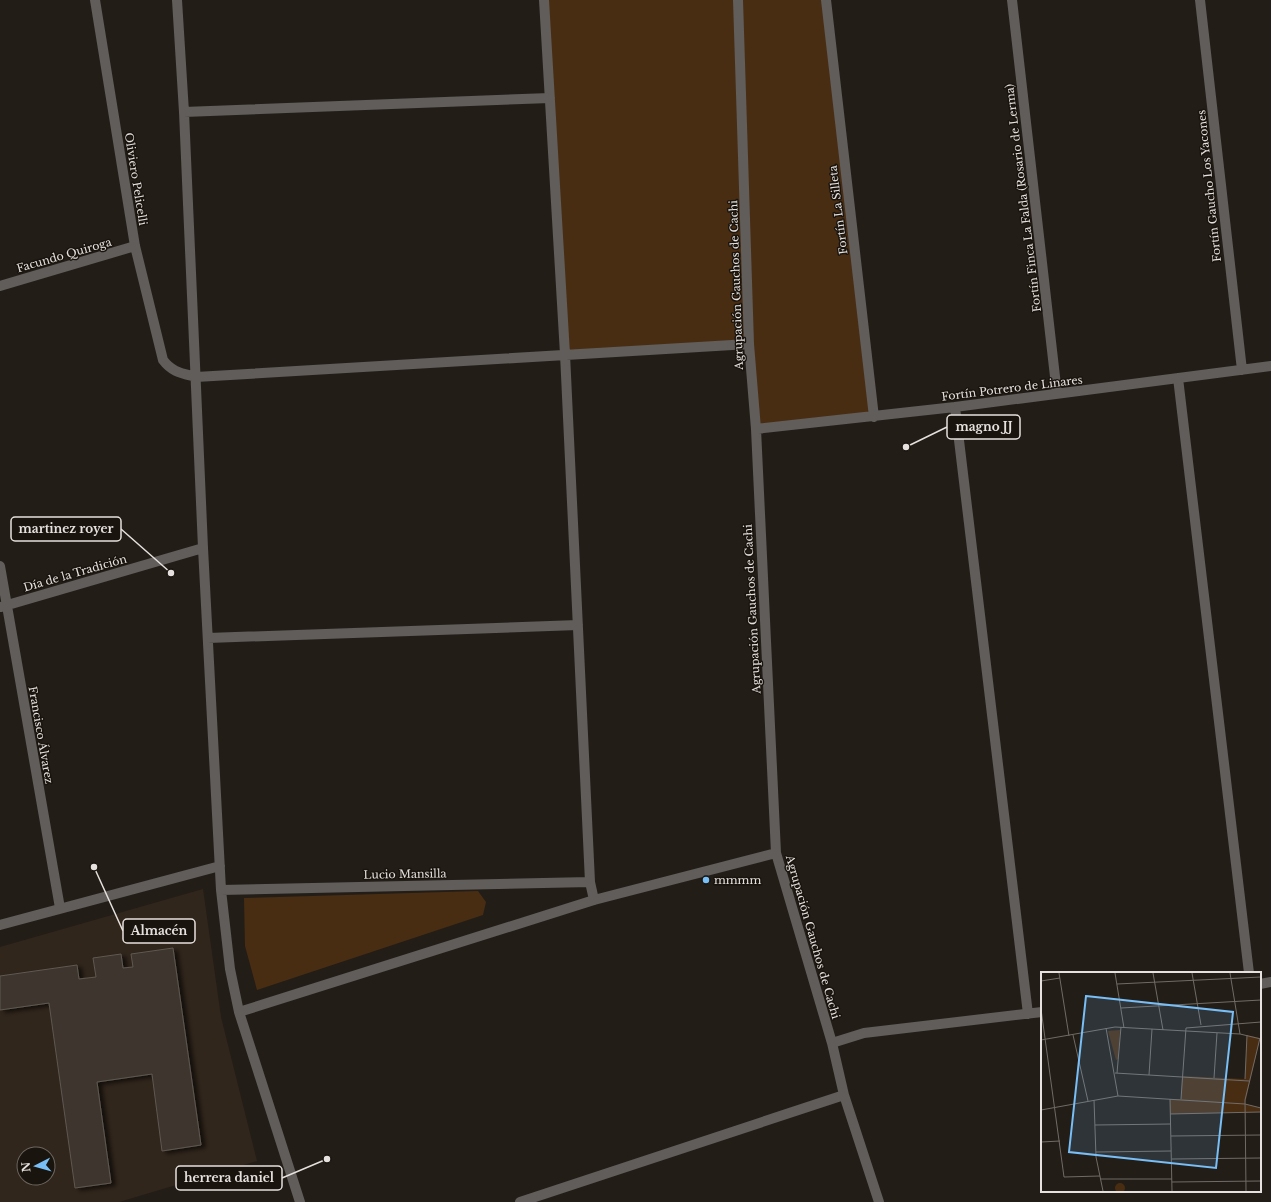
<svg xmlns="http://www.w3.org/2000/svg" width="1271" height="1202" viewBox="0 0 1271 1202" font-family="'Libre Baskerville',serif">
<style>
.built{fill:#31261c;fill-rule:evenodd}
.green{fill:#482d13}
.building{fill:#3c352f;stroke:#5f5851;filter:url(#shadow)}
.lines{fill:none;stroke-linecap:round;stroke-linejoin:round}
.street{stroke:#605d5a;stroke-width:10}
.poi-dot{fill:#78bff7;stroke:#1a140e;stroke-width:1.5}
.labels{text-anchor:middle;stroke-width:3;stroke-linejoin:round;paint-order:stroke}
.street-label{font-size:11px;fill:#e6e1de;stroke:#1a140e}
.poi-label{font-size:11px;fill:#e6e1de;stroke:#1a140e;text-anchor:start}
.inset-road{fill:none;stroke:#716b67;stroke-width:1}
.view{fill:#78bff7;fill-opacity:0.15;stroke:#78bff7;stroke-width:2}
.inset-edge{fill:none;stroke:#e6e1de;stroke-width:2}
.leader{fill:none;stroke:#e6e1de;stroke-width:1.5}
.callout-dot{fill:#e6e1de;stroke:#1a140e;stroke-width:1.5}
.callout{fill:#1a140e;stroke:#e6e1de;stroke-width:1.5}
.callout-label{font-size:12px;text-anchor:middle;font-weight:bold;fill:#e6e1de}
</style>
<defs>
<filter id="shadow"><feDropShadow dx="4.5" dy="2.5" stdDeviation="2" flood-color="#0009"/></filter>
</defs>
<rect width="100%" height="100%" fill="#231d17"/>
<!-- built -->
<path class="built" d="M203,889L221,1017L257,1161L119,1202H0V947ZM24,1154H48V1178H24Z"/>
<!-- green -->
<path class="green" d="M543,0H738L749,344L565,354Z
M739,0H826L874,417L756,429Z
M478,891L486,902L483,915L257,990L245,946L244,898Z"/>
<!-- building -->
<path class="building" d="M173,948L201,1145L162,1151L152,1074L97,1082L111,1183L75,1188L49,1003L0,1010V976L77,965L79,979L96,977L93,958L121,954L123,968L133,967L131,954Z"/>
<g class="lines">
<!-- street -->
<path class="street" d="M95,0L135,246L163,360C172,372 181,373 196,377L749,344
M177,0L184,112L203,548L221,890L230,969L239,1012L300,1202
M544,0L565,354L590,882L594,900
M738,0L749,344L756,429L776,853L832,1043L844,1095L879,1202
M826,0L874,417
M1012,0L1057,394
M1200,0L1242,370
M184,112L550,98
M0,286L135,246
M1178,378L1249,973
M955,407L1028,1014
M756,429L955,407L1271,366
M0,566L60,908
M1,607L203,548
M208,638L578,625
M221,890L590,882
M0,925L220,866
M1260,984L1271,982
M239,1012L594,900L776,853
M832,1043L864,1033L1042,1012
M520,1202L844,1095"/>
</g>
<!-- markers -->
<circle class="poi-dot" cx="706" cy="880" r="4"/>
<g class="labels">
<!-- street labels -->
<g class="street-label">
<text transform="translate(136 179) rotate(81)" y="4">Oliviero Pelicelli</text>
<text transform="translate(1209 186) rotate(-96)" y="4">Fortín Gaucho Los Yacones</text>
<text transform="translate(1023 198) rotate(-97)" y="4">Fortín Finca La Falda (Rosario de Lerma)</text>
<text transform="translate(838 210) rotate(-97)" y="4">Fortín La Silleta</text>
<text transform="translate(64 255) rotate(-16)" y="4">Facundo Quiroga</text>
<text transform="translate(736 285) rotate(-92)" y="4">Agrupación Gauchos de Cachi</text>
<text transform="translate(1012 388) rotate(-7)" y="4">Fortín Potrero de Linares</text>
<text transform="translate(75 573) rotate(-16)" y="4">Día de la Tradición</text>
<text transform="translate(752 609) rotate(-93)" y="4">Agrupación Gauchos de Cachi</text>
<text transform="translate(41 735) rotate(80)" y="4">Francisco Álvarez</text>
<text transform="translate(405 874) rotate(-1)" y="4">Lucio Mansilla</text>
<text transform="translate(813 937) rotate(74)" y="4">Agrupación Gauchos de Cachi</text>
</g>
<!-- poi labels -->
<g class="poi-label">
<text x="714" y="884">mmmm</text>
</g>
</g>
<!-- overview -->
<g transform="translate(1041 972)">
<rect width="220" height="220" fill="#231d17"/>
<path d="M79,58L77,87L75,88L67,59ZM206,63L219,66L204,132L220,136V140L129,142V127H140L141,104L204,107ZM74 216a5 5 0 1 1 10 0a5 5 0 1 1-10 0Z" fill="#482d13"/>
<path class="inset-road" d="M18,1L28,64M74,1L83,56M112,1L122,58M151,1L160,53M189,1L199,62M0,9L19,6M76,12L220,5M80,36L220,28M0,37L23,205L59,204M65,56L77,124M32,63L47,129M0,68L74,55L199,62L220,67M74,101L208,109M76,101L80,55M108,103L111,57M173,106L176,61M204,107L206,63M129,127L131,219M140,127L145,56L220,50M53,128L55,185L62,219M0,138L77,124L204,132L220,136M129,142L220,140M54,153L130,152M130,164L220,163M0,170L19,169M55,180L130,179M131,187L220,186M59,207H131M131,210L220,209M205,219L204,128L219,66"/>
<path class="view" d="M45,24L192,40L175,196L28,180Z"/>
<rect width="220" height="220" class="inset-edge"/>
</g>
<!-- callouts -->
<path class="leader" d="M906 447L947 427M171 573L121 529M94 867L123 931M327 1159L282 1178"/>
<g class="callout-dot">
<circle cx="906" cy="447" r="4"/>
<circle cx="171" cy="573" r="4"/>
<circle cx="94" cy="867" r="4"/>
<circle cx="327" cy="1159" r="4"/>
</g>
<g class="callout">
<rect x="947" y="415" width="73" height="24" rx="4"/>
<rect x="11" y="517" width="110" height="24" rx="4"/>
<rect x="123" y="919" width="72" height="24" rx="4"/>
<rect x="176" y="1166" width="106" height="24" rx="4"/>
</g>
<g class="callout-label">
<text x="984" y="431">magno JJ</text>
<text x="66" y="533">martinez royer</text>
<text x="159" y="935">Almacén</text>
<text x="229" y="1182">herrera daniel</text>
</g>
<!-- north arrow -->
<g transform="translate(36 1166) rotate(264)"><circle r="19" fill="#1a140e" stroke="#6c6661"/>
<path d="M0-3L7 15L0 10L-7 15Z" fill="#78bff7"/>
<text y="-6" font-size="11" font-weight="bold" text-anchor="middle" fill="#e6e1de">N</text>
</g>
</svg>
